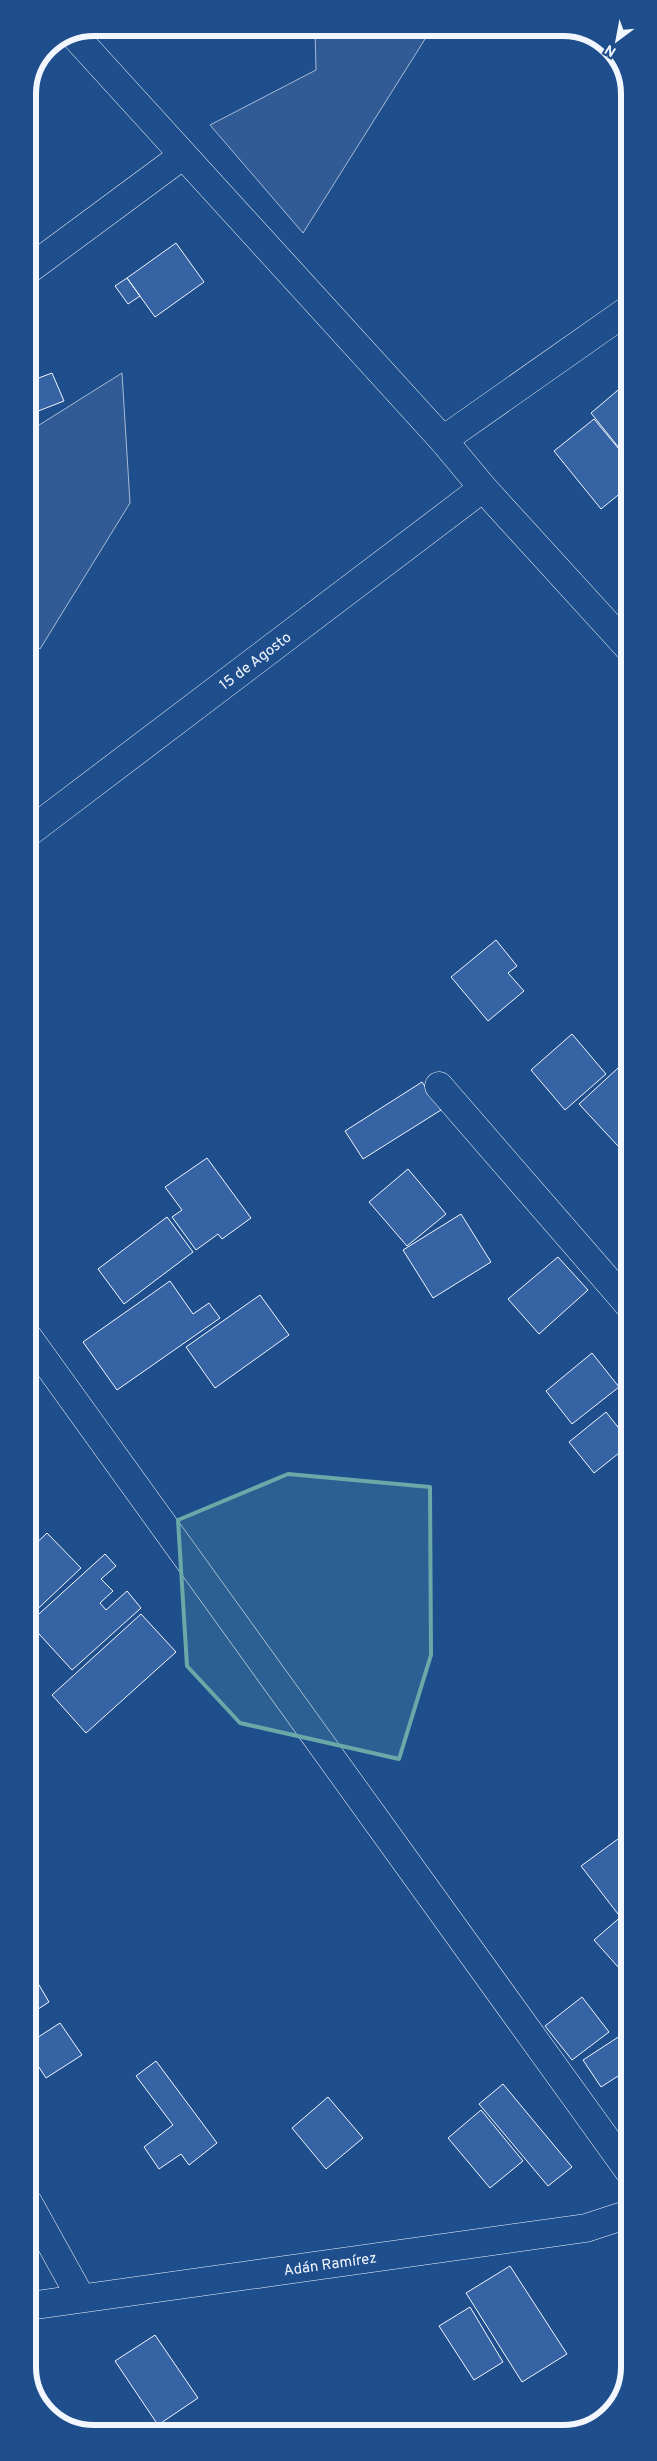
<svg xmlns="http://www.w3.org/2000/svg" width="657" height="2461" viewBox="0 0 657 2461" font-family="Overpass,sans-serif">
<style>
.built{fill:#305b95;stroke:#a8bbd7}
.building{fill:#3563a3;stroke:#f2f6ff}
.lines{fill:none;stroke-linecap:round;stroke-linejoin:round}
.minor-casing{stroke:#f2f6ff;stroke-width:29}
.tertiary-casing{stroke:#f2f6ff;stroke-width:29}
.minor{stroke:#1f4e8c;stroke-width:28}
.tertiary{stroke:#1f4e8c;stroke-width:28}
.marked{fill:#6aa9a8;fill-opacity:0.2;stroke:#6aa9a8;stroke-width:4;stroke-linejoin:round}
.labels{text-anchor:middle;stroke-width:4;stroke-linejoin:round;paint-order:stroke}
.street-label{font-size:15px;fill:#f2f6ff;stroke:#1f4e8c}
.rim{fill:none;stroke:#f2f6ff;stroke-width:6}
</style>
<rect width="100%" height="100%" fill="#1f4e8c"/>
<!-- built -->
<path class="built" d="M315,28H432L303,233L210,125L316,70Z
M122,373L130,503L40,649L28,637V432Z"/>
<!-- building -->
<path class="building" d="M176,243L204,282L155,317L127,278Z
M127,278L140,296L128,304L115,286Z
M52,373L64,401L33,413L28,400V382Z
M624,385L628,390V459L591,413Z
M594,419L628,460V487L601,509L554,451Z
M496,940L517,966L508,973L524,991L488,1021L451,977Z
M572,1034L606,1074L565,1110L531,1070Z
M618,1068L629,1080V1135L618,1146L579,1104Z
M422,1082L441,1110L363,1159L345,1131Z
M207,1158L251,1218L222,1239L218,1234L196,1250L172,1217L182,1210L165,1187Z
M408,1169L446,1214L407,1246L369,1202Z
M461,1214L491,1262L433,1298L403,1250Z
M167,1217L193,1252L124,1304L98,1269Z
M558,1257L588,1290L539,1334L508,1299Z
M170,1281L193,1314L209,1303L220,1318L117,1390L83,1342Z
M260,1295L289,1335L215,1388L186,1347Z
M592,1353L619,1387L572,1424L546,1391Z
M606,1412L629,1441V1445L594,1473L569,1442Z
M47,1533L81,1568L28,1618V1551Z
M105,1554L116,1566L101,1579L113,1591L100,1603L106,1610L127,1591L141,1608L72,1670L29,1623Z
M141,1614L176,1652L86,1733L52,1695Z
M622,1836L629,1846V1906L618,1914L581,1866Z
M623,1915L629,1922V1959L619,1968L594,1940Z
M29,1968L49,2002L29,2015Z
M582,1997L609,2032L572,2060L545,2026Z
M60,2023L82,2055L46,2078L29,2052V2043Z
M629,2030V2069L601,2087L583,2060Z
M156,2061L217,2143L189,2165L181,2154L159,2169L144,2147L173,2125L136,2076Z
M503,2084L572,2167L548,2186L479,2104Z
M328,2097L363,2138L326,2169L292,2128Z
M481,2110L523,2161L490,2188L448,2138Z
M510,2266L567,2354L522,2382L466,2293Z
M470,2307L503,2362L474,2380L439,2326Z
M155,2335L198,2398L158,2425L115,2361Z"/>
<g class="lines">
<!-- minor casing -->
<g class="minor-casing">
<g id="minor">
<path d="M75,36L443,440L483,488L628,647"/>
<path d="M28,270L182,156"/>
<path d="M443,440L628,310"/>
<path id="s1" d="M28,833L483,488"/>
<path d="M439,1086L629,1305"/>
<path d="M28,1337L629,2171"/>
<path d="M29,2204L81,2298"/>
</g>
</g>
<!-- tertiary casing -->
<g class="tertiary-casing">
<g id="tertiary">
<path id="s2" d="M29,2306L586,2228L629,2214"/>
</g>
</g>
<!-- minor -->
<use href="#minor" class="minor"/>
<!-- tertiary -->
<use href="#tertiary" class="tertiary"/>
</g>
<!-- marked area -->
<path class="marked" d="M288,1474L430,1487L431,1655L399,1759L240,1723L187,1666L178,1520Z"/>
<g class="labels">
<!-- street labels -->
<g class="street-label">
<text dy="5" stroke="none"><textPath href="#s1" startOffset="285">15 de Agosto</textPath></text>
<text dy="5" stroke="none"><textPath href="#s2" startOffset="304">Adán Ramírez</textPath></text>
</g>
</g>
<!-- crop -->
<path d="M0 0H657V2461H0ZM94 36H563A58 58 0 0 1 621 94V2367A58 58 0 0 1 563 2425H94A58 58 0 0 1 36 2367V94A58 58 0 0 1 94 36Z" fill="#1f4e8c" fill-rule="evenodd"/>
<path class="rim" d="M94 36H563A58 58 0 0 1 621 94V2367A58 58 0 0 1 563 2425H94A58 58 0 0 1 36 2367V94A58 58 0 0 1 94 36Z"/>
<!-- north arrow -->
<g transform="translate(617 40) rotate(212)" stroke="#1f4e8c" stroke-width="4" paint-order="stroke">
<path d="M0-4L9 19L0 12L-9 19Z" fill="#f2f6ff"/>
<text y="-8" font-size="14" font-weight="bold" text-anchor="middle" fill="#f2f6ff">N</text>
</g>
</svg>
